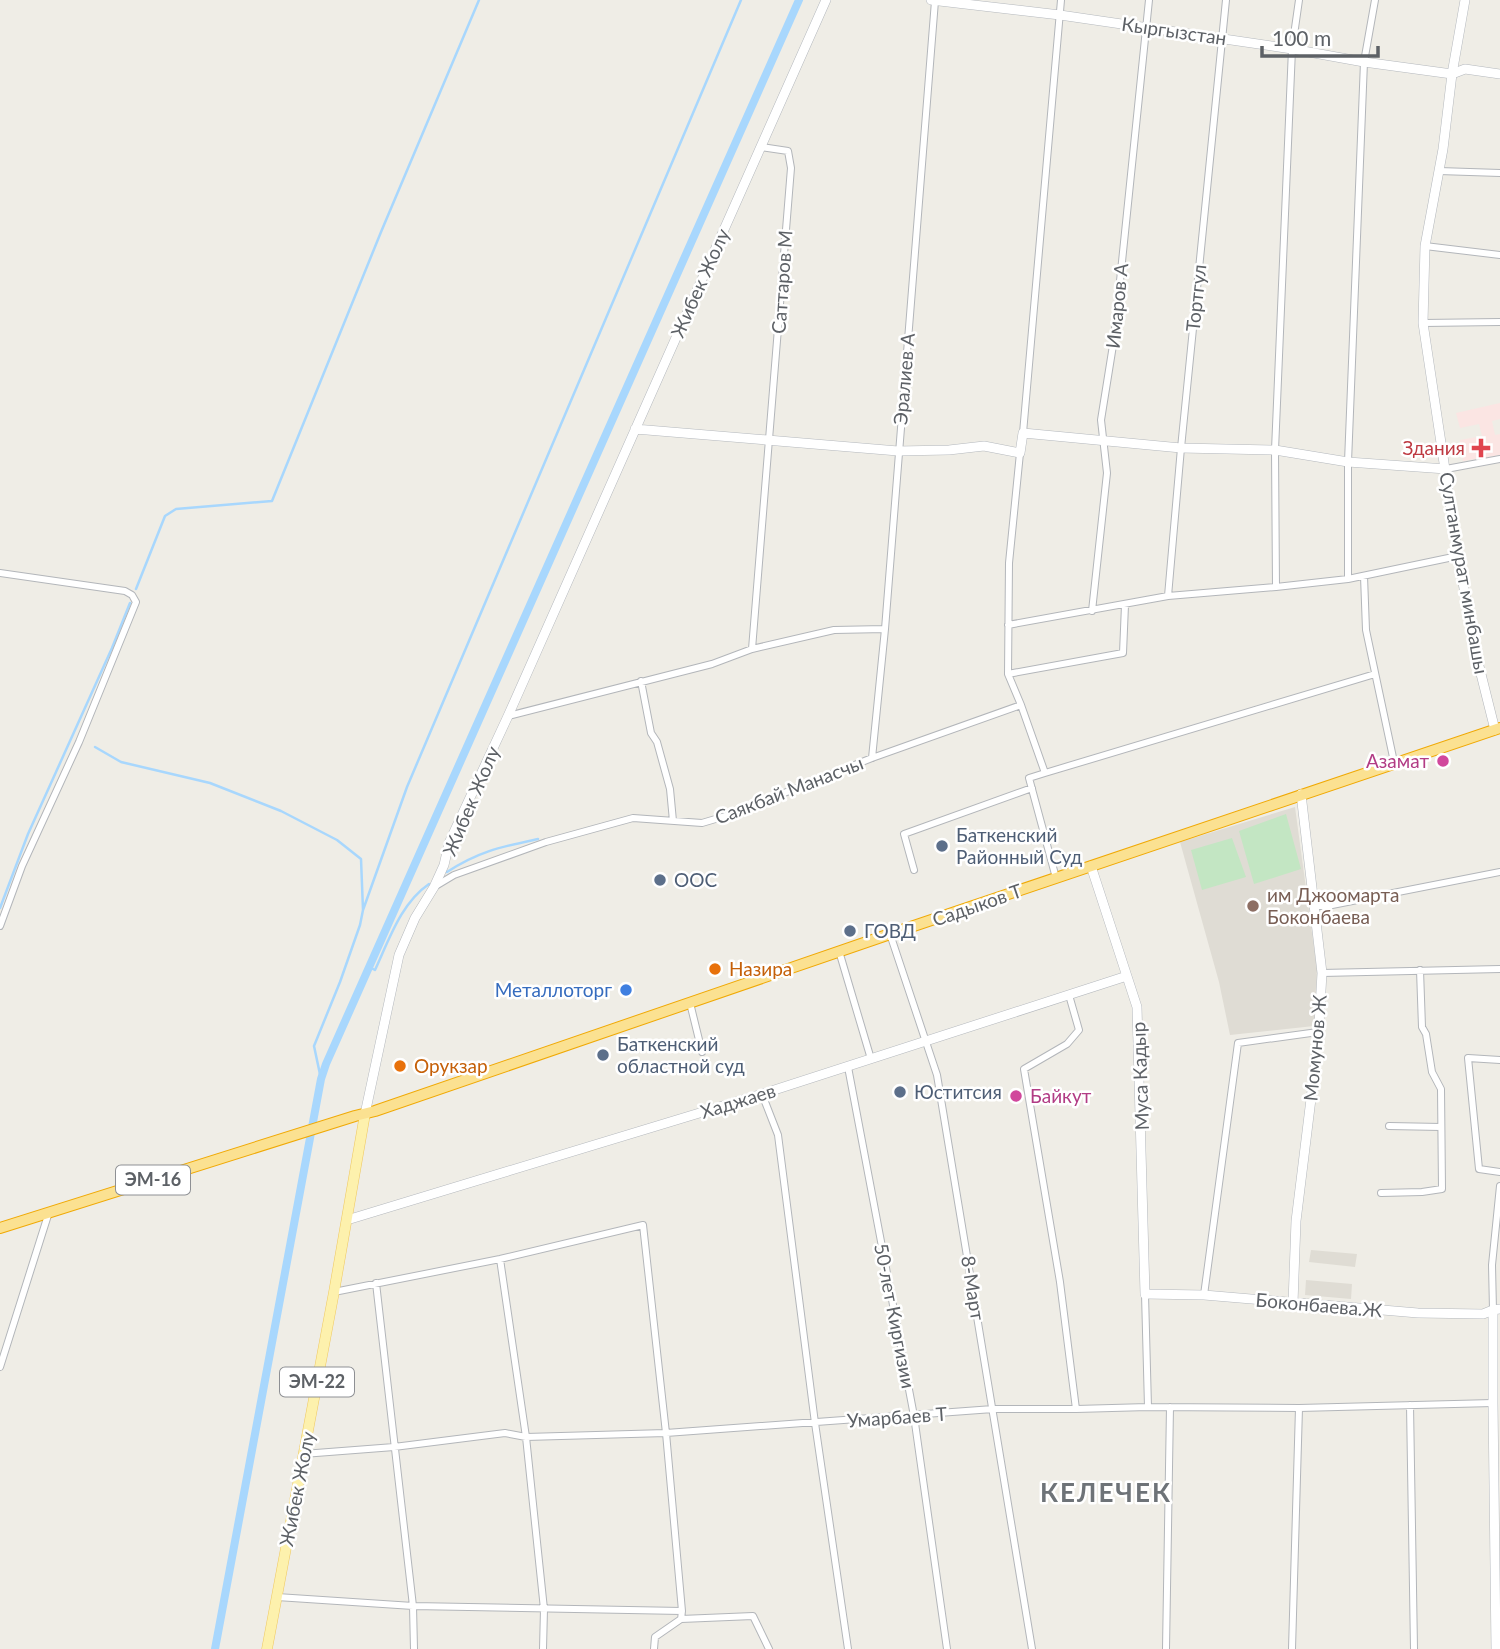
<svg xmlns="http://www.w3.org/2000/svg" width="1500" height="1649" viewBox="0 0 1500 1649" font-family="Lato,sans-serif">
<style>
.education{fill:#dfdcd4}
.medical{fill:#fbe5e3}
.green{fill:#c3e6c3}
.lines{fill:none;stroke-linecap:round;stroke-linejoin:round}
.stream{stroke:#a8d7fd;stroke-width:2.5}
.canal{stroke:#a8d7fd;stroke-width:8}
.street-casing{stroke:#b3b6ba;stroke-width:8}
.secondary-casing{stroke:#b4b8bd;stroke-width:10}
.primary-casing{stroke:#efc85f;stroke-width:11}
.highway-casing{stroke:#f0a905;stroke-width:12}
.street{stroke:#fff;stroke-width:6}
.secondary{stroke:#fff;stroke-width:9}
.primary{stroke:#fdf1ad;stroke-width:10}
.highway{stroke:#fbe191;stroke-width:10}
.health-dot{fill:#e0444e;stroke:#fff;stroke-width:2.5}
.hotel-dot{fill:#d1479c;stroke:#fff;stroke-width:2.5}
.service-dot{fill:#5c6f8a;stroke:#fff;stroke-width:2.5}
.education-dot{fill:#8d6e63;stroke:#fff;stroke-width:2.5}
.food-dot{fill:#e8710a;stroke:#fff;stroke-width:2.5}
.shop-dot{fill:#3f7fe0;stroke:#fff;stroke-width:2.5}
.labels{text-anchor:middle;stroke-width:5;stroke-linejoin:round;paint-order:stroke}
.shield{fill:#fff;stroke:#8e9094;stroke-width:2}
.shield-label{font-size:18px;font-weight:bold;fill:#5d6166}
.street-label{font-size:19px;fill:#5d6166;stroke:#fff}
.health-label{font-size:19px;fill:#be3a42;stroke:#fff;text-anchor:end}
.hotel-label{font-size:19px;fill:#b23c85;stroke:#fff;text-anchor:end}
.service-label{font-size:19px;fill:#4e5e75;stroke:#fff;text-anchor:start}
.education-label{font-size:19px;fill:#785e54;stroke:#fff;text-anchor:start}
.food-label{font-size:19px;fill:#c56008;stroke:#fff;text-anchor:start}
.shop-label{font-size:19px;fill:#366cbe;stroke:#fff;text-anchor:end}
.district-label{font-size:26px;font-weight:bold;letter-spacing:2px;fill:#6e7378;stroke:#fff}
</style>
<rect width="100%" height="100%" fill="#efede6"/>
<!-- education -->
<path class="education" d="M1295,807L1317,970L1314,1026L1230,1035L1219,982L1180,842Z
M1311,1250L1357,1254L1355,1267L1309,1262Z
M1306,1280L1352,1284L1351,1299L1305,1295Z"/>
<!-- medical -->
<path class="medical" d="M1500,403V419L1492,421L1495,435L1500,434V455L1463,461L1460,440L1482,436L1479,424L1460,428L1456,413Z"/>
<!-- green -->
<path class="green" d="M1286,814L1301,869L1254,884L1239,831Z
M1232,838L1246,877L1202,890L1191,850Z"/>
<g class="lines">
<!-- stream -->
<path class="stream" d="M136,589L165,516L176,509L272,501L381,232L479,0
M95,747L121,762L210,783L281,811L337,840L361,859L363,910L360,925L340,982L314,1046L321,1079
M447,872C479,851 501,847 538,839
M0,908L28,834L112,648L130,603
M363,910L407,787L741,0
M369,967L375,970C389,940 401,903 429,884"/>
<!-- canal -->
<path class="canal" d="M215,1649L321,1079L326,1064L799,0"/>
<!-- street casing -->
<g class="street-casing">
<path id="street" d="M1439,171L1500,173
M1425,246L1500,255
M1423,323L1500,322
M1023,433L1061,0
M1020,453L1009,563L1008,674L1021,705L1045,773L1029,778L1056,878
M1446,469L1500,459
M0,573L125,591L132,595L136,602L79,742L22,866L0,926
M1364,576L1366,630L1394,762
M1348,579V462L1364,62L1375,0
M1276,587L1275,450L1292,49L1299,0
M1168,596L1181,448L1226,0
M1092,611L1107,473L1101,420L1114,339L1149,0
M1008,625L1168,596L1276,587L1348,579L1458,556
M752,649L791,168L788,151L761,147
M1008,674L1123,653L1125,605
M641,681L651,733L657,742L670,789L673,821
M508,716L712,664L752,649L834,630L885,629
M872,758L885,629L935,1
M1045,773L1375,674
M914,870L904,834L1032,788
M434,887L454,875L546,842L633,818L702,823L729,815L872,758L1021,705
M1315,906H1327L1500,872
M890,934L937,1075L1032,1649
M839,951L871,1059
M1322,973L1500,969
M1069,995L1079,1030L1067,1044L1024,1069L1060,1282L1076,1409
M690,1003L702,1052
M1500,1060L1468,1058L1479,1169L1500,1172
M848,1067L914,1416L947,1649
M762,1094L778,1135L815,1423L848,1649
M1389,1126L1441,1127
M1381,1193L1422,1192L1442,1189L1441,1089L1432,1072L1426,1034L1422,1027L1420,970
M500,1259L526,1437L544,1609L543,1649
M376,1283L413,1606L414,1649
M334,1292L500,1259L643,1225L666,1433L682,1611L681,1619
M1145,1294L1148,1407
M1204,1295L1238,1043L1318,1032
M1493,1310L1492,1265L1500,1186
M0,1367L49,1212
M1410,1405L1414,1649
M303,1454L394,1447L505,1433L526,1437L666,1433L993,1409H1076L1148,1407L1299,1408L1493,1403
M277,1597L413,1606L682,1611
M654,1649L655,1637L681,1619L753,1616L769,1649
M1166,1649L1170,1407
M1292,1649L1299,1408"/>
</g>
<!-- secondary casing -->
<g class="secondary-casing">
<path id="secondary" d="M931,0L1060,15L1292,49L1364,62L1452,74L1465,69L1500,74
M1465,0L1452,74L1443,149L1425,246L1423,323L1458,556L1477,658L1495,730
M635,429L898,451L949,450L984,446L1020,453L1023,433L1181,448L1275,450L1348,462L1446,469
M1091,866L1137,1007L1145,1294L1204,1295L1418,1313L1483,1314L1493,1310L1500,1309
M365,1114L399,955L415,918L434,887L444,865L449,843L508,716L826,0
M347,1220L762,1094L1127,976
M1293,1303L1296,1221L1318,1042L1322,973L1301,794
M1493,1310V1403L1496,1649"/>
</g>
<!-- primary casing -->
<g class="primary-casing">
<path id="primary" d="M267,1649L334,1292L365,1114"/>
</g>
<!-- highway casing -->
<g class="highway-casing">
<path id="highway" d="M0,1228L355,1116L375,1111L890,934L1500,728"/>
</g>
<!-- street -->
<use href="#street" class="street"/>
<!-- secondary -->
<use href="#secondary" class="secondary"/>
<!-- primary -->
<use href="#primary" class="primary"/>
<!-- highway -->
<use href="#highway" class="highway"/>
</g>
<!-- markers -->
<path class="health-dot" d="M1477.5 437.5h7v7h7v7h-7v7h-7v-7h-7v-7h7z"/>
<g class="hotel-dot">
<circle cx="1443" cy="761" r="7"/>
<circle cx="1016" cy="1096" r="7"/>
</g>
<g class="service-dot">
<circle cx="942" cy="846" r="7"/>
<circle cx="660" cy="880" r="7"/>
<circle cx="850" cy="931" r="7"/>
<circle cx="603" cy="1055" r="7"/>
<circle cx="900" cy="1092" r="7"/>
</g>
<circle class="education-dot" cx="1253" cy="906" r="7"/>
<g class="food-dot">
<circle cx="715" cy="969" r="7"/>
<circle cx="400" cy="1066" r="7"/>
</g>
<circle class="shop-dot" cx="626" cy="990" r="7"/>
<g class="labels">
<!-- shield labels -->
<g class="shield">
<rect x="116" y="1165.5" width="74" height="29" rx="5"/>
<rect x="280" y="1367.5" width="74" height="29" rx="5"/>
</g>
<g class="shield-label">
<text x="153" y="1186">ЭМ-16</text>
<text x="317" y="1388">ЭМ-22</text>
</g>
<!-- street labels -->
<g class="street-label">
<text transform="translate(1174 31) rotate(8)" y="7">Кыргызстан</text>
<text transform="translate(782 282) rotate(-86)" y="7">Саттаров М</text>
<text transform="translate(700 283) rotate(-66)" y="7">Жибек Жолу</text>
<text transform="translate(1196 298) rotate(-84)" y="7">Тортгул</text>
<text transform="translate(1117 306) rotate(-84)" y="7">Имаров А</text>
<text transform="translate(904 379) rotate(-85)" y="7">Эралиев А</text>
<text transform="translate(1464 573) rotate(80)" y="7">Султанмурат минбашы</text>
<text transform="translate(789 790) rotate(-21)" y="7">Саякбай Манасчы</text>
<text transform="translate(471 801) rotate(-67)" y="7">Жибек Жолу</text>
<text transform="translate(977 905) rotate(-19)" y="7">Садыков Т</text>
<text transform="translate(1315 1048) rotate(-85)" y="7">Момунов Ж</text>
<text transform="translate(1140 1076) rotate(-92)" y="7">Муса Кадыр</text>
<text transform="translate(738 1101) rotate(-17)" y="7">Хаджаев</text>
<text transform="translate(973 1288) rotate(81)" y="7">8-Март</text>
<text transform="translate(1319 1305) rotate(5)" y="7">Боконбаева.Ж</text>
<text transform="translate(895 1316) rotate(79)" y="7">50-лет Киргизии</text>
<text transform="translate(897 1417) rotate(-4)" y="7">Умарбаев Т</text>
<text transform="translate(297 1489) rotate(-79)" y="7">Жибек Жолу</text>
</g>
<!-- health labels -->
<g class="health-label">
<text x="1465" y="455">Здания</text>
</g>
<!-- hotel labels -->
<g class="hotel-label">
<text x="1429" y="768">Азамат</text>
<text x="1030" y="1103" text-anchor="start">Байкут</text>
</g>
<!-- service labels -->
<g class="service-label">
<text x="956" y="842">Баткенский<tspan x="956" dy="22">Районный Суд</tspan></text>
<text x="674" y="887">ООС</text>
<text x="864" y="938">ГОВД</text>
<text x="617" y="1051">Баткенский<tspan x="617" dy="22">областной суд</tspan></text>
<text x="914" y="1099">Юститсия</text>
</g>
<!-- education labels -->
<g class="education-label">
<text x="1267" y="902">им Джоомарта<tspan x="1267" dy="22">Боконбаева</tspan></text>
</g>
<!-- food labels -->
<g class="food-label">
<text x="729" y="976">Назира</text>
<text x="414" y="1073">Орукзар</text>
</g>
<!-- shop labels -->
<g class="shop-label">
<text x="612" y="997">Металлоторг</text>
</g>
<!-- district labels -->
<g class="district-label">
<text x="1106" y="1502">КЕЛЕЧЕК</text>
</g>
</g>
<!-- scale -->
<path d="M1262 46v10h116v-10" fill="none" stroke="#5d6166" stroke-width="3.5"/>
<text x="1272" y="46" font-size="21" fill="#5d6166" stroke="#ffffff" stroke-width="5" paint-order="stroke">100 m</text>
</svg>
